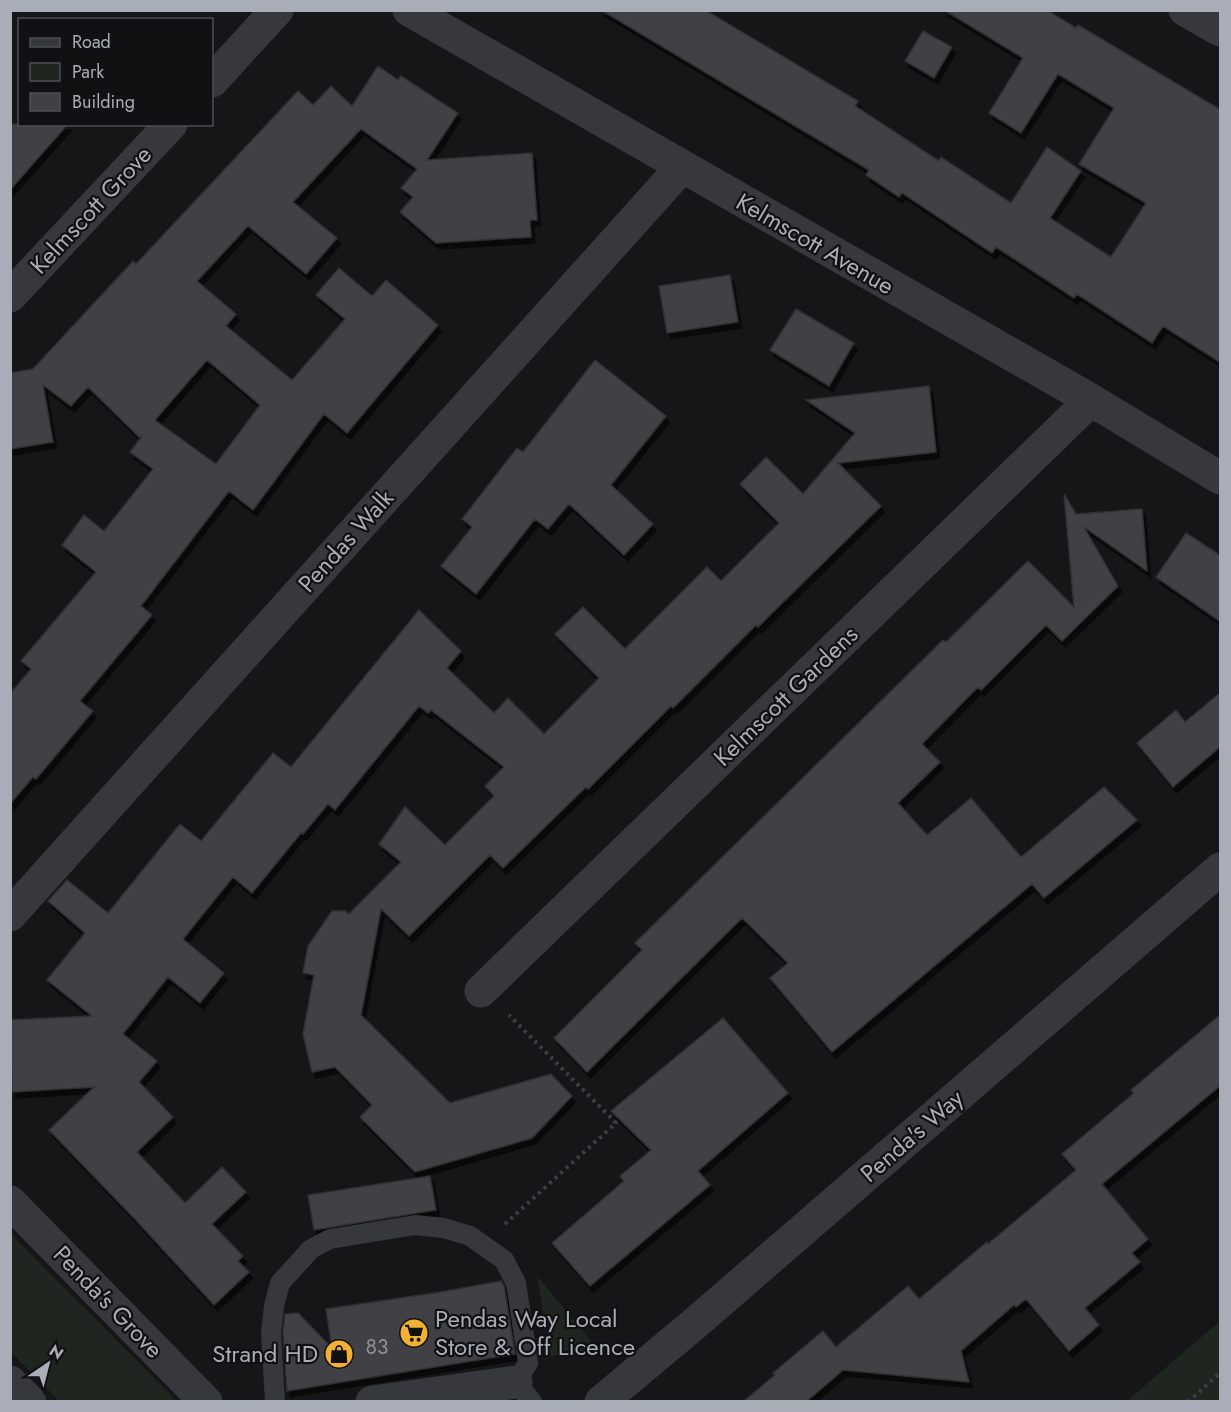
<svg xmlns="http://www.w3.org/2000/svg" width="1231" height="1412" viewBox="0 0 1231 1412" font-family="Jost,sans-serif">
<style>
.green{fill:#1e261f}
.building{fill:#404145;stroke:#303034;stroke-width:1.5;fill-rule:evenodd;filter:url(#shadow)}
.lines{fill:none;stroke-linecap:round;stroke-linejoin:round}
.path{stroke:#3d3f44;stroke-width:4;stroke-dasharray:3 4.5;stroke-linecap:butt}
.lane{stroke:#37383d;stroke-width:20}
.street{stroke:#37383d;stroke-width:33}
.labels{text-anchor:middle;stroke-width:4.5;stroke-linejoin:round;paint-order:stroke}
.number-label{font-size:21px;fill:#8e929b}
.street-label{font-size:24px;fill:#a8adb8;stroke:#111113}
.poi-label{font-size:24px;fill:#a8adb8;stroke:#111113;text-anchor:start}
</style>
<defs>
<filter id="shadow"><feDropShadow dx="3.5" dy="6" stdDeviation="0" flood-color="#0009"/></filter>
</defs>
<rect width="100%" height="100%" fill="#161618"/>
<!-- green -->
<path class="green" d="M10,1234H11L177,1401H59L11,1352Z
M537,1276L592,1342L589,1350L551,1356Z
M1220,1321V1401H1127Z"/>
<!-- building -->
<path class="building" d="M601,10H705L858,101L855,106L939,161L941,157L1011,203L1047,147L1081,171L1050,218L1111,257L1146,203L1079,164L1114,108L1058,74L1021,133L989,113L1023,58L944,10H1047L1076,28L1078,25L1221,110V363L1163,326L1152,343L1077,294L1074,298L996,247L992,253L902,193L899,197L866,175L869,170Z
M923,31L952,47L934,78L905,61Z
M378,66L398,80L401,76L458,113L427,160L532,153L537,220H530L531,237L436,243L400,212L413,197L401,188L417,169L361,129L293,202L337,238L306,274L248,226L197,281L236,314L226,326L292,380L345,319L316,295L339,268L372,296L386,280L438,325L347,433L324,414L253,510L229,491L141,606L152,615L80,701L93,711L36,779L33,777L10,804V694L31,669L21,661L96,572L62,545L84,515L104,531L153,469L130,452L142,436L140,438L88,387L71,406L43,385L53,442L10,449V373L33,369L133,261L136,264L298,91L313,105L331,86L352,106ZM207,360L260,405L216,464L155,420Z
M10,124H68L10,190Z
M730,275L738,322L667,333L659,286Z
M796,309L854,343L829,386L770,350Z
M595,360L666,416L611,485L653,524L624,555L569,504L548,529L535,519L476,594L441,566L472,527L462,519L517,448L523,452Z
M929,386L936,452L838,463L881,506L758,627L756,625L673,708L671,706L588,789L586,787L503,868L490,855L409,936L381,909L361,1015L450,1103L551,1074L572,1096L532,1138L415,1172L360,1117L372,1105L335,1067L312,1072L303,1034L314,975L303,973L308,946L332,911H345L349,914L401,862L379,844L405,807L445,845L494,796L485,786L504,767L431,710L428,713L419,706L335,810L328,804L303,834L301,833L252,893L233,877L183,939L224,973L200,1003L168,977L123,1034L157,1061L139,1082L173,1117L137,1152L185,1203L222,1167L246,1192L212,1224L243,1256L238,1261L249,1272L214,1305L133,1217L49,1130L94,1087L12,1092L10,1020L92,1016L47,980L85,933L48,901L67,880L108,913L180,824L201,841L273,753L291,767L419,610L461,651L447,668L494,713L508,698L544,734L599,678L555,634L583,607L625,649L707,567L721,581L779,523L740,484L766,457L803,494L855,433L806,400Z
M1064,494L1076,514L1142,509L1147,571L1084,527L1118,586L1062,641L1046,625L981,690L978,687L922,744L940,762L898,803L927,835L971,798L1021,857L1104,787L1137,820L1044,898L1032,884L832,1052L770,978L788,963L742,918L587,1072L554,1038L642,950L635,943L943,640L946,642L1028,561L1074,607Z
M1186,533L1221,556V622L1156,577Z
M1221,692V746L1173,787L1137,743L1176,710L1185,722Z
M1221,1014V1085L1102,1184L1148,1239L1132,1253L1140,1262L1085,1308L1099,1325L1069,1351L1026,1299L1016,1307L1014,1305L961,1351L969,1382L843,1370L807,1401H744L775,1375L773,1373L823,1331L836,1347L908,1286L919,1299L987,1242L988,1244L1076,1170L1062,1154L1134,1093L1131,1090Z
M723,1018L788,1093L698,1171L710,1185L590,1286L552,1243L624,1181L620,1176L651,1150L611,1111Z
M430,1176L436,1210L314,1230L308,1195Z
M501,1281L504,1286L515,1354L287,1391L283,1333L285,1314L298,1313L332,1348L326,1309L435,1293Z"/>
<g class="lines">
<!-- path -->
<path class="path" d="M505,1224L616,1123L509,1015
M1188,1402L1220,1373
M1219,1402L1220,1400"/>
<!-- lane -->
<path class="lane" d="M275,1402L271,1333L274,1306L280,1283L311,1249L330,1239L415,1225L444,1228L470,1236L504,1260L516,1283L528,1363L516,1382L532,1402"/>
<!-- street -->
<path class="street" d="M409,10L1091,400L1220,478
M1185,10L1220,30
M212,81L277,10
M10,296L171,124
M10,915L681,168
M481,991L1091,400
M10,1202L206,1402
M10,1382L30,1402
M372,1402L516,1382
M601,1402L693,1325L1220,869"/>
</g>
<!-- icons -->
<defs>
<g id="supermarket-disc" transform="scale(1.5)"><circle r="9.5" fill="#f2b134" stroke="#111113"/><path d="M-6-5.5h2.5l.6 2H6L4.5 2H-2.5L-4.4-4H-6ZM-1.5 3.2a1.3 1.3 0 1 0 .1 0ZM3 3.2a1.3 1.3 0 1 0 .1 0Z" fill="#111"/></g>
<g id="shop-disc" transform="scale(1.5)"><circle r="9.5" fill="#f2b134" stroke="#111113"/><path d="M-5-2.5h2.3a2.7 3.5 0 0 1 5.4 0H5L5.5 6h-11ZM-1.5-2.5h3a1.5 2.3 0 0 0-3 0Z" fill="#111"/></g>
</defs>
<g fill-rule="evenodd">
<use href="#supermarket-disc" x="414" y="1333"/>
<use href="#shop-disc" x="339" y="1354"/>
</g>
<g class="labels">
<!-- number labels -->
<g class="number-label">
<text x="377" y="1354">83</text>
</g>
<!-- street labels -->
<g class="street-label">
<text transform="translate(91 210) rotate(-47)" y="8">Kelmscott Grove</text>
<text transform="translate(815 244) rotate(30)" y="8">Kelmscott Avenue</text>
<text transform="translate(346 541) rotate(-48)" y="8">Pendas Walk</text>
<text transform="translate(786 696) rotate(-44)" y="8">Kelmscott Gardens</text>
<text transform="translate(912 1136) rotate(-41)" y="8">Penda's Way</text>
<text transform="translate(108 1302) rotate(46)" y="8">Penda's Grove</text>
</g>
<!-- poi labels -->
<g class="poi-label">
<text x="435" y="1327">Pendas Way Local<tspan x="435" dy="28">Store &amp; Off Licence</tspan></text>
<text x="318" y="1362" text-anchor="end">Strand HD</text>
</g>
</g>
<!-- border -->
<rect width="1231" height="1412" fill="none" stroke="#a8adb8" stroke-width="24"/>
<!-- legend -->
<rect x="18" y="18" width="195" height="108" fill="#111113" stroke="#4d4f55" stroke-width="1.5"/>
<rect x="30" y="38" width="30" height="9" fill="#37383d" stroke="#4d4f55" stroke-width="1.5"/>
<text x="72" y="48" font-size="18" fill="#a8adb8">Road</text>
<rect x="30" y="63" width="30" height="18" fill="#1e261f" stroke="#4d4f55" stroke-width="1.5"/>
<text x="72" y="78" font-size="18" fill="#a8adb8">Park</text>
<rect x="30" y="93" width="30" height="18" fill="#404145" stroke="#4d4f55" stroke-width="1.5"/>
<text x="72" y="108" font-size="18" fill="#a8adb8">Building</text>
<!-- north arrow -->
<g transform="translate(48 1364) rotate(35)" stroke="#111113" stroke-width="4.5" paint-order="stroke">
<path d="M0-4.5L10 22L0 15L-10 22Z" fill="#a8adb8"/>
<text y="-9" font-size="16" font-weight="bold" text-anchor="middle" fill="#a8adb8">N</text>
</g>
</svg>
